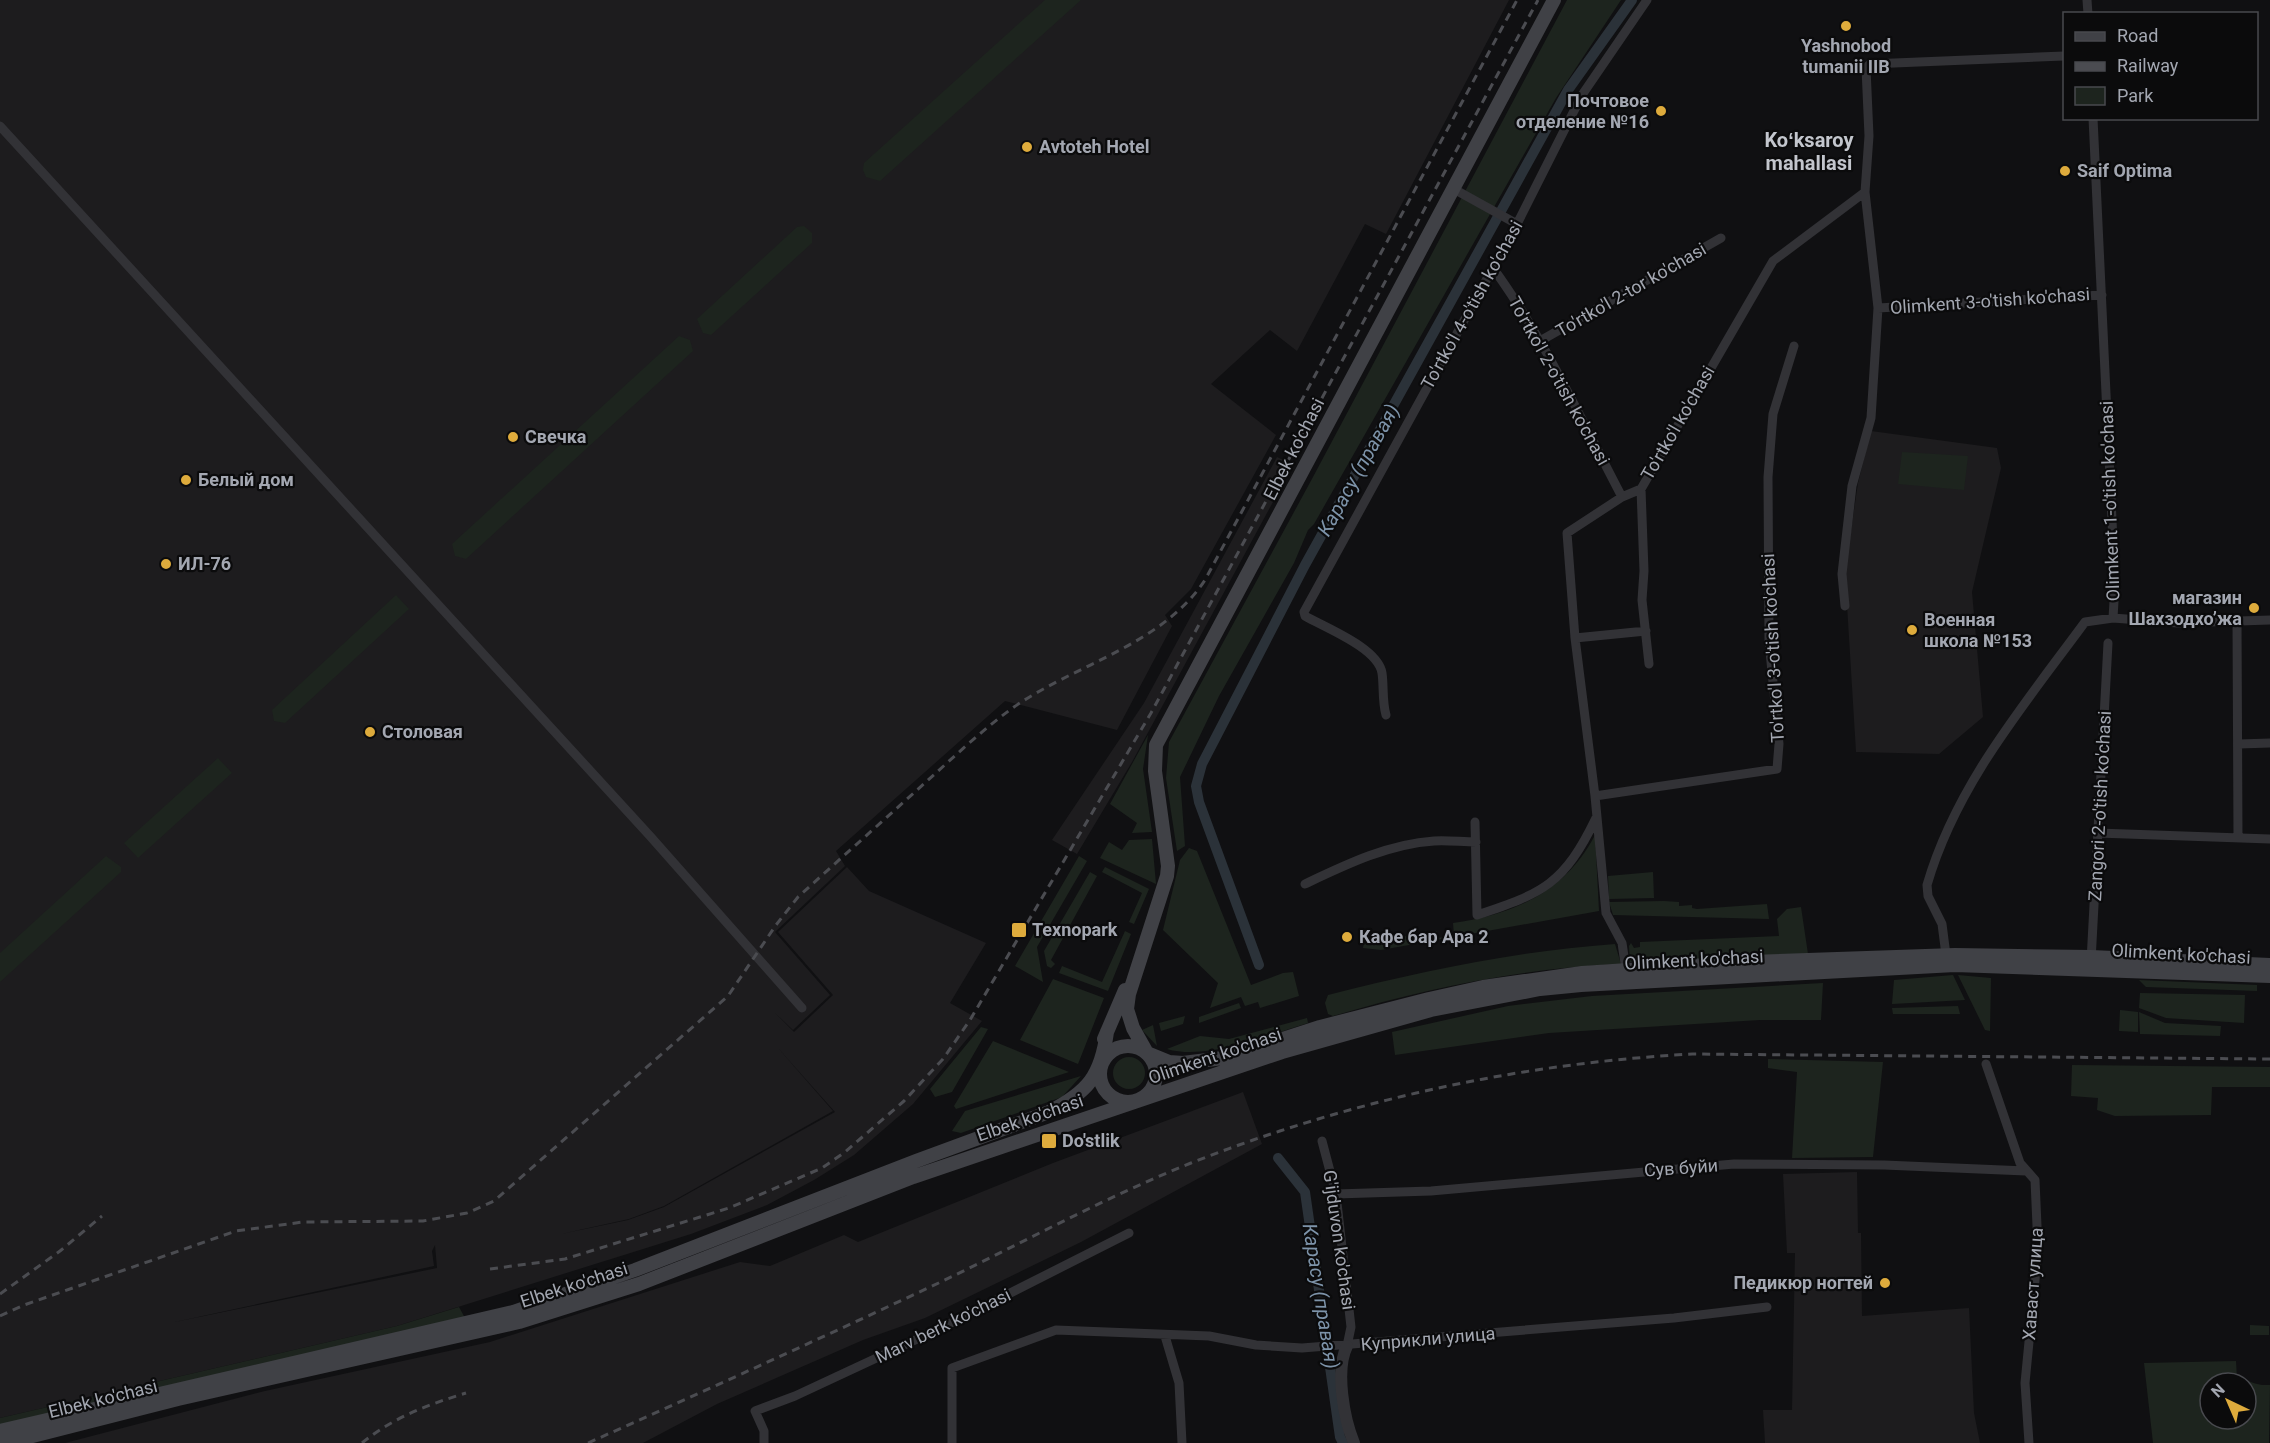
<svg xmlns="http://www.w3.org/2000/svg" width="2270" height="1443" viewBox="0 0 2270 1443" font-family="Roboto,sans-serif">
<style>
.built{fill:#1d1c1e;fill-rule:evenodd}
.green{fill:#1d241e;fill-rule:evenodd}
.lines{fill:none;stroke-linecap:round;stroke-linejoin:round}
.canal{stroke:#2b3239;stroke-width:10}
.minor{stroke:#323236;stroke-width:9}
.tertiary{stroke:#323236;stroke-width:12}
.secondary{stroke:#404146;stroke-width:14}
.rail{stroke:#4b4c51;stroke-width:3;stroke-dasharray:8 6;stroke-linecap:butt}
.poi-dot{fill:#deab3c;stroke:#0b0b0c;stroke-width:2}
.labels{text-anchor:middle;stroke-width:4.5;stroke-linejoin:round;paint-order:stroke}
.poi-label{font-size:18px;font-weight:bold;fill:#a3a7b1;stroke:#0b0b0c;text-anchor:start}
.street-label{font-size:18px;fill:#a3a7b1;stroke:#0b0b0c}
.neighbourhood-label{font-size:20px;font-weight:bold;fill:#c3c6cd;stroke:#0b0b0c}
.water-label{font-size:20px;font-style:italic;fill:#7d93a9;stroke:#0b0b0c}
</style>
<rect width="100%" height="100%" fill="#101012"/>
<!-- built -->
<path class="built" d="M0,0H1509L1386,234L1365,224L1297,351L1270,330L1211,384L1276,435L1191,589L1165,615L1172,626L1117,730L1005,701L836,851L845,866L775,932L830,995L793,1030L775,1013L794,1032L833,995L778,932L847,867L869,891L986,943L950,1003L982,1021L913,1104L854,1155L814,1180L767,1205L691,1234L397,1326L0,1418ZM778,1048L835,1112L664,1207L628,1220L561,1234L629,1219L664,1206L833,1111ZM435,1245L437,1268L170,1323L434,1266L432,1251Z
M1871,431L1997,448L2001,468L1972,592L1983,717L1939,754L1856,752L1845,572L1858,483Z
M1277,457L1293,465L1132,762L1077,854L1052,840L1144,703Z
M1243,1092L1262,1144L1081,1242L925,1318L863,1340L717,1404L643,1443H65L265,1391L490,1342L740,1262L770,1266L844,1235L858,1242L1053,1163Z
M1857,1172L1858,1233H1861L1862,1316L1969,1308L1974,1413L1980,1443H1765L1763,1410H1792L1795,1253H1787L1783,1174Z"/>
<!-- green -->
<path class="green" d="M1045,0H1081L880,181L866,177L863,170L864,163Z
M1567,0H1621L1556,98L1314,524L1308,530L1294,563L1219,696L1180,777L1185,846L1177,851L1166,778L1169,742L1313,477Z
M804,226L812,233V243L711,335L703,333L697,319L797,227Z
M679,336L690,340L693,351L466,559L455,556L452,544Z
M1902,452L1968,456L1964,490L1898,484Z
M396,595L409,609L285,723L274,721L272,710Z
M1148,735L1143,769L1152,832L1132,833L1137,823L1110,804Z
M218,758L232,773L138,858L124,843Z
M1595,835L1599,911L1381,950L1363,948L1364,943L1437,931L1438,938L1454,935L1453,923C1514,915 1566,891 1595,835Z
M1152,839L1156,884L1100,858L1109,842L1122,850L1129,840Z
M1189,848L1197,851L1251,985L1283,973L1293,972L1299,996L1260,1008L1258,1002L1245,1006L1241,997L1210,1008L1218,983L1163,930L1180,860Z
M106,856L121,867V872L0,982V953Z
M1079,856L1087,861L1037,947L1043,982L1015,966Z
M1105,867L1149,889L1134,924L1129,922L1142,893L1102,872Z
M1090,872L1097,876L1051,960L1055,964L1051,968L1047,966L1044,951Z
M1653,872L1654,898L1609,899L1608,876Z
M1664,901L1679,902V906L1692,905V908L1697,909L1767,904L1769,919L1613,915L1609,902Z
M1801,907L1808,954L1630,962L1629,946L1631,943L1634,948L1640,947V942L1779,936L1777,919L1787,909Z
M1125,931L1131,934L1108,991L1059,973L1062,966L1102,982Z
M1615,944L1621,964C1523,968 1427,988 1333,1016L1328,1014L1325,1003L1328,995C1423,971 1517,951 1615,944Z
M1953,975L1965,1000L1892,1004L1894,980Z
M1958,975L1991,978L1990,1031L1985,1030Z
M1053,979L1104,998L1078,1064L1020,1040Z
M2139,980L2257,985V991L2146,987Z
M1823,983L1821,1020H1760L1549,1033L1395,1055L1392,1032L1508,1006L1592,996Z
M2140,993L2245,995L2244,1023L2166,1018L2139,1008Z
M1239,1003L1241,1008L1199,1023V1017Z
M1958,1006L1960,1014H1893L1892,1008Z
M2120,1010L2138,1012V1032L2119,1031Z
M2139,1012L2165,1023L2221,1026L2220,1036L2140,1034Z
M1185,1016L1183,1024L1161,1031L1159,1023Z
M1307,1018L1308,1023C1269,1035 1207,1061 1167,1049L1200,1036L1229,1039Z
M1153,1025L1157,1046L1142,1030Z
M981,1027L988,1029L952,1092L935,1097L930,1089Z
M993,1041L1069,1072L956,1109L954,1106Z
M1113 1073a16 16 0 1 1 32 0a16 16 0 1 1-32 0Z
M1768,1059L1883,1062L1873,1157L1792,1158L1797,1072L1768,1068Z
M2072,1065L2270,1067V1087H2212L2211,1115L2115,1116L2097,1110L2098,1098L2071,1096Z
M1081,1076L1062,1097L961,1133L952,1131L965,1111Z
M459,1307L465,1318L0,1427V1418L397,1326Z
M2250,1325L2269,1326V1335H2250Z
M2236,1361L2237,1379C2252,1380 2254,1386 2270,1385L2269,1443H2153L2144,1363ZM2210,1383H2246V1419H2210Z"/>
<g class="lines">
<!-- canal -->
<path class="canal" d="M1259,965L1199,802L1196,786L1202,764L1305,565L1568,90L1632,0
M1278,1158L1305,1192L1340,1437L1343,1443"/>
<!-- minor -->
<path class="minor" d="M2087,0L2088,14
M2093,118L2115,584L2113,618
M0,126L650,836L802,1008
M1452,188L1517,224
M1493,268C1544,338 1581,419 1622,497
M1878,308L2102,295
M1540,341L1721,238
M1641,489L1644,571L1642,600L1649,664
M1845,606L1842,574L1852,486L1871,418L1878,308L1865,192L1869,136L1866,68L1870,64L2064,56
M2237,622L2238,837
M1575,638L1646,631
M1386,715C1382,701 1384,687 1382,673C1378,648 1326,628 1305,616L1304,612L1517,224L1582,95L1647,0
M2239,744L2270,743
M1595,796L1777,769L1779,744L1769,641L1768,477L1773,414L1794,346
M1475,822L1477,915C1544,893 1564,884 1596,818
M2098,833L2270,839
M1305,884C1345,865 1388,844 1434,841C1447,840 1462,842 1476,842
M1946,955L1942,924L1928,896L1927,885C1956,785 2024,705 2085,622L2113,618L2178,623L2270,620
M2091,961L2108,643
M1626,970L1622,943L1606,913L1595,796L1575,638L1567,533L1622,497L1641,489L1773,261L1865,192
M1986,1064L2020,1163L2035,1180L2038,1249L2025,1383L2029,1443
M1322,1141L1336,1194L1351,1327L1347,1346
M1336,1194L1431,1191L1734,1164L1884,1165L2026,1171
M1165,1336L1179,1383L1182,1443
M764,1443V1431L755,1411L795,1396L943,1327L1129,1233
M952,1443V1368L1056,1330L1209,1336L1256,1345L1302,1348L1674,1318L1767,1307"/>
<!-- tertiary -->
<path class="tertiary" d="M1347,1346C1335,1370 1344,1419 1354,1443"/>
<!-- secondary -->
<path class="secondary" d="M1554,0L1156,745L1155,771L1168,866L1167,876L1129,994L1127,1009L1133,1028L1147,1053L1169,1062L1183,1063L1223,1058L1320,1027L1429,999L1483,987L1582,973L1751,962L1955,955L2091,957L2270,965
M1104,1039L1125,990
M1100 1074a28 28 0 1 1 56 0a28 28 0 1 1-56 0Z
M0,1431L513,1312L635,1270L916,1161L1049,1112C1088,1092 1101,1076 1107,1032
M5,1443L178,1399L519,1322L639,1284L913,1177L1282,1052L1431,1010L1540,989L1581,985L1955,965L2270,976"/>
<!-- rail -->
<path class="rail" d="M490,1269L565,1259L729,1208L822,1168L845,1152L904,1101L943,1059L970,1020L1151,713L1538,0
M0,1294L60,1251L102,1216
M0,1316L24,1305L236,1231L303,1222L423,1221L467,1213L494,1201L728,996L776,925L798,897C841,858 884,820 927,781C955,756 983,729 1014,707C1076,664 1162,645 1205,580L1517,0
M362,1443C394,1417 427,1405 466,1393
M588,1443C702,1392 815,1341 928,1288C1015,1247 1101,1199 1191,1163C1351,1100 1521,1063 1693,1054L2270,1059"/>
</g>
<!-- markers -->
<g class="poi-dot">
<circle cx="1846" cy="26" r="6"/>
<circle cx="1661" cy="111" r="6"/>
<circle cx="1027" cy="147" r="6"/>
<circle cx="2065" cy="171" r="6"/>
<circle cx="513" cy="437" r="6"/>
<circle cx="186" cy="480" r="6"/>
<circle cx="166" cy="564" r="6"/>
<circle cx="2254" cy="608" r="6"/>
<circle cx="1912" cy="630" r="6"/>
<circle cx="370" cy="732" r="6"/>
<rect x="1011" y="922" width="16" height="16" rx="3"/>
<circle cx="1347" cy="937" r="6"/>
<rect x="1041" y="1133" width="16" height="16" rx="3"/>
<circle cx="1885" cy="1283" r="6"/>
</g>
<g class="labels">
<!-- poi labels -->
<g class="poi-label">
<text x="1846" y="52" text-anchor="middle">Yashnobod<tspan x="1846" dy="21">tumanii IIB</tspan></text>
<text x="1649" y="107" text-anchor="end">Почтовое<tspan x="1649" dy="21">отделение №16</tspan></text>
<text x="1039" y="153">Avtoteh Hotel</text>
<text x="2077" y="177">Saif Optima</text>
<text x="525" y="443">Свечка</text>
<text x="198" y="486">Белый дом</text>
<text x="178" y="570">ИЛ-76</text>
<text x="2242" y="604" text-anchor="end">магазин<tspan x="2242" dy="21">Шахзодхо’жа</tspan></text>
<text x="1924" y="626">Военная<tspan x="1924" dy="21">школа №153</tspan></text>
<text x="382" y="738">Столовая</text>
<text x="1032" y="936">Texnopark</text>
<text x="1359" y="943">Кафе бар Ара 2</text>
<text x="1062" y="1147">Do'stlik</text>
<text x="1873" y="1289" text-anchor="end">Педикюр ногтей</text>
</g>
<!-- street labels -->
<g class="street-label">
<text transform="translate(1631 290) rotate(-30)" y="6">To'rtko'l 2-tor ko'chasi</text>
<text transform="translate(1990 301) rotate(-4)" y="6">Olimkent 3-o'tish ko'chasi</text>
<text transform="translate(1472 305) rotate(-61)" y="6">To'rtko'l 4-o'tish ko'chasi</text>
<text transform="translate(1559 381) rotate(61)" y="6">To'rtko'l 2-o'tish ko'chasi</text>
<text transform="translate(1678 423) rotate(-60)" y="6">To'rtko'l ko'chasi</text>
<text transform="translate(1294 449) rotate(-63)" y="6">Elbek ko'chasi</text>
<text transform="translate(2110 501) rotate(-92)" y="6">Olimkent 1-o'tish ko'chasi</text>
<text transform="translate(1773 648) rotate(-93)" y="6">To'rtko'l 3-o'tish ko'chasi</text>
<text transform="translate(2100 806) rotate(-87)" y="6">Zangori 2-o'tish ko'chasi</text>
<text transform="translate(2181 954) rotate(3)" y="6">Olimkent ko'chasi</text>
<text transform="translate(1694 960) rotate(-3)" y="6">Olimkent ko'chasi</text>
<text transform="translate(1215 1056) rotate(-19)" y="6">Olimkent ko'chasi</text>
<text transform="translate(1030 1118) rotate(-19)" y="6">Elbek ko'chasi</text>
<text transform="translate(1681 1168) rotate(-4)" y="6">Сув буйи</text>
<text transform="translate(1339 1240) rotate(82)" y="6">G'ijduvon ko'chasi</text>
<text transform="translate(2033 1284) rotate(-86)" y="6">Хаваст улица</text>
<text transform="translate(574 1285) rotate(-18)" y="6">Elbek ko'chasi</text>
<text transform="translate(943 1326) rotate(-26)" y="6">Marv berk ko'chasi</text>
<text transform="translate(1428 1339) rotate(-5)" y="6">Куприкли улица</text>
<text transform="translate(103 1399) rotate(-14)" y="6">Elbek ko'chasi</text>
</g>
<!-- neighbourhood labels -->
<g class="neighbourhood-label">
<text x="1809" y="147">Koʻksaroy<tspan x="1809" dy="23">mahallasi</tspan></text>
</g>
<!-- water labels -->
<g class="water-label">
<text transform="translate(1358 470) rotate(-61)" y="7">Карасу (правая)</text>
<text transform="translate(1321 1296) rotate(81)" y="7">Карасу (правая)</text>
</g>
</g>
<!-- legend -->
<rect x="2063" y="12" width="195" height="108" fill="#0b0b0c" stroke="#48494e" stroke-width="1.5"/>
<rect x="2075" y="32" width="30" height="9" fill="#404146" stroke="#48494e" stroke-width="1.5"/>
<text x="2117" y="42" font-size="18" fill="#a3a7b1">Road</text>
<rect x="2075" y="62" width="30" height="9" fill="#4b4c51" stroke="#48494e" stroke-width="1.5"/>
<text x="2117" y="72" font-size="18" fill="#a3a7b1">Railway</text>
<rect x="2075" y="87" width="30" height="18" fill="#1d241e" stroke="#48494e" stroke-width="1.5"/>
<text x="2117" y="102" font-size="18" fill="#a3a7b1">Park</text>
<!-- north arrow -->
<g transform="translate(2228 1401) rotate(316)"><circle r="28" fill="#0b0b0c" stroke="#48494e" stroke-width="1.5"/>
<path d="M0-4.5L10 22L0 15L-10 22Z" fill="#deab3c"/>
<text y="-9" font-size="16" font-weight="bold" text-anchor="middle" fill="#a3a7b1">N</text>
</g>
</svg>
